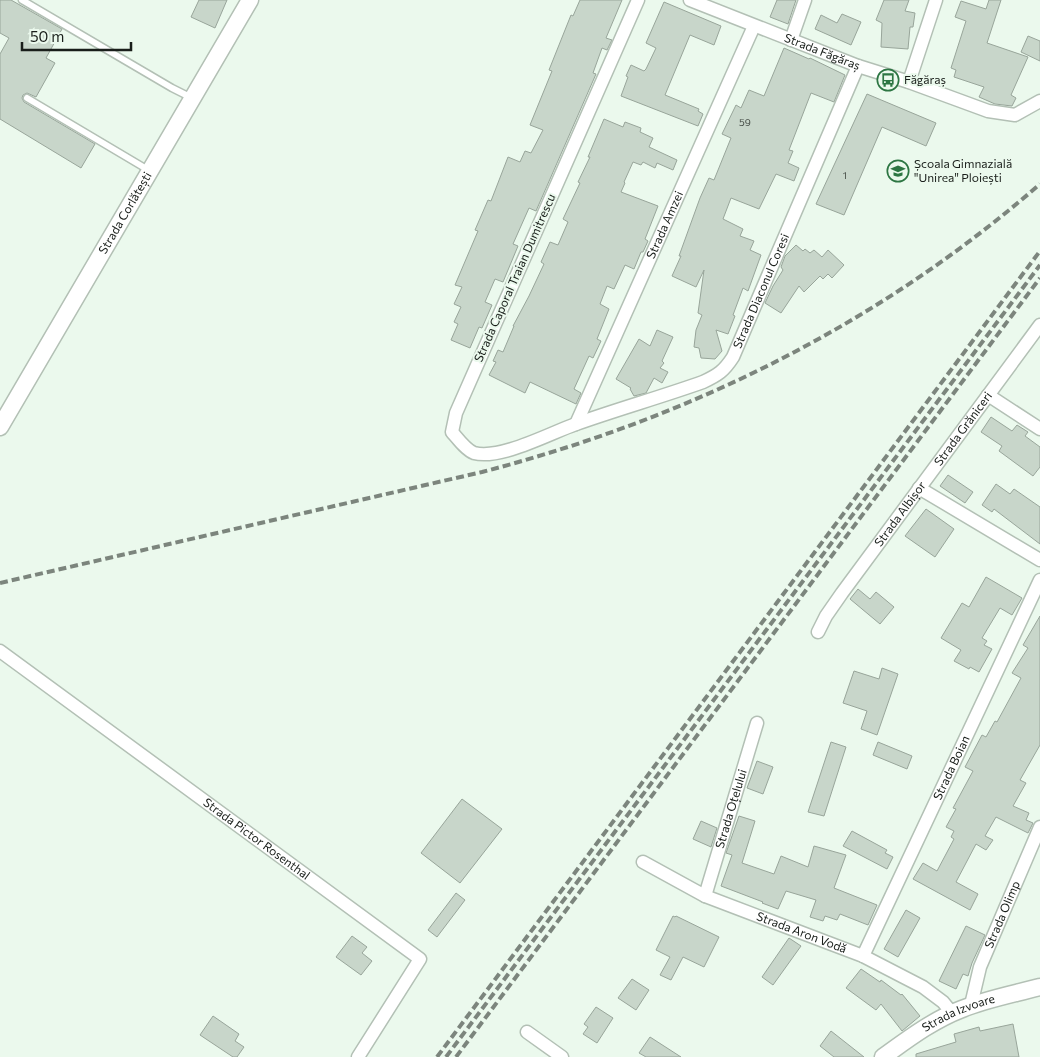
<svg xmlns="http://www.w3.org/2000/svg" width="1040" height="1057" viewBox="0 0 1040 1057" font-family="Commissioner,sans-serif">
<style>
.building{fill:#c8d6ca;stroke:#98a59a}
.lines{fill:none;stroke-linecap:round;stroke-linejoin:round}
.service-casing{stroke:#b3c0b5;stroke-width:9}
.minor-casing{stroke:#b3c0b5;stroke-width:15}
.tertiary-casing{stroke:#b3c0b5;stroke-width:19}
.service{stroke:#fff;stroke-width:6}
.minor{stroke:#fff;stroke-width:12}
.tertiary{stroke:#fff;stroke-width:16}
.rail{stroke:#7c857d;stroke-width:4;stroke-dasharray:8 4;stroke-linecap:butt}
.labels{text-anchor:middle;stroke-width:4;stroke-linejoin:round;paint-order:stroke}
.number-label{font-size:10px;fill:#454c46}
.street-label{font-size:12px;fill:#191e1a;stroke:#ebf9ed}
.poi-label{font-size:12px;fill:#191e1a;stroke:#ebf9ed;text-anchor:start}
</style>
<rect width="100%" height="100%" fill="#ebf9ed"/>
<!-- building -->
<path class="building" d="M0,0H11L62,29L46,58L55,63L36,97L27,93L23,95L22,98L24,102L95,144L81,168L0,119V54L9,38L0,33Z
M199,0H227L215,28L191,17Z
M580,0H622L606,38L612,40L607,50L602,48L593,73L596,74L536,211L529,208L513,244L518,246L503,282L495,279L485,302L492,305L482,328L479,327L470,348L451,340L458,324L454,322L461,307L454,304L462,287L455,285L478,231L475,230L488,200L491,201L508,157L520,162L525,151L531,153L543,130L530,125L552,71L549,70L571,15L573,16Z
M777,0H796L788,24L770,17Z
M884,0H909L905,11L915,13L913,27H910L908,49L881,47L882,23L876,20Z
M989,0H1001L987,43L1028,57L1011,95L1016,98L1012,106L995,104L979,97L984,87L954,77L956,70L951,68L966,21L955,17L961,1L986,9Z
M664,2L721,26L714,45L690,35L665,95L699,109L698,111L703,114L698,126L621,96L628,77L626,76L631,65L644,71L646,69L656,48L646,43Z
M842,14L861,22L851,45L815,29L821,15L837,23Z
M1028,36L1040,41V61L1021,52Z
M784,48L809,59L810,58L845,75L834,102L811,93L789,150L793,151L788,163L799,168L794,181L776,174L759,209L731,198L723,219L743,229L740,236L754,241L750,250L761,255L748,291L743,288L733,315L735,316L728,334L716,330L722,351L715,359L701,358L699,348L694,347L696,330L702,315L698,313L704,270L696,287L672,276L681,256H679L700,198L709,178L714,180L731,138L722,134L736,105L741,108L749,90L764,96Z
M867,94L936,123L926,146L882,127L844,215L816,204Z
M604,119L623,127L625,122L641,128L640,132L653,138L649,147L677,160L673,170L657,163L655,168L643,162L641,165L633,162L624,182L625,183L621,192L658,206L645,239L648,241L643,252H641L634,269L625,265L614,289L607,286L600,304L609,309L597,339L601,341L593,358L589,356L574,389L581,393L576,404L530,382L525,393L489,375L496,362L493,361L498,350L503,352L514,326H513L529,296L544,264L541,262L550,242L558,245L568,222L563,219L580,183L578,182L590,157H588Z
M796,245L803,251L805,249L810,253L814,250L822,257L828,250L844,265L832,278L828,274L823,279L820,276L804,292L799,286L781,313L765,303L773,286L783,270L781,267L785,256Z
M657,330L673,337L662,361L664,363L660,368L668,372L662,383L654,378L646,393L634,396L630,389L631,388L616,379L639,339L650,346Z
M991,417L1012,431L1017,425L1028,432L1025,436L1040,447V467L1033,476L999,451L1002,446L981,432Z
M948,475L973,492L965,503L940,486Z
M996,484L1010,494L1014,489L1040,507V544L994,509L992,512L982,505Z
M926,509L954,529L935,557L905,536Z
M986,577L1022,598L1012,615L1000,608L982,638L987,641L984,645L992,649L979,672L970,667L969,669L954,661L961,650L941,638L962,603L969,607Z
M858,589L870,599L876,592L894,607L880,624L850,599Z
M1040,616V745L1020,780L1026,783L1013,806L1029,813L1026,820L1033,823L1028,833L996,817L985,836L993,840L986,850L976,844L956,882L978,894L970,910L913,879L923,863L937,871L954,839L951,837L954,831L946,827L956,809L953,808L973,771L965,767L982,735L986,737L995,721L997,722L1021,678L1012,673L1028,648L1023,645Z
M882,668L898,674L877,735L861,729L867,711L843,703L854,671L879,679Z
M831,742L846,747L824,816L808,812Z
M878,742L912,756L907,769L873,755Z
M757,761L773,767L763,794L747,788Z
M462,799L502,829L460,883L421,853Z
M739,816L755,821L742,863L774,874L781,856L808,867L814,846L846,855L834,888L877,905L868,925L840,914L837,920L825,916L823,921L810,917L816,900L786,891L778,909L762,903L763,902L721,886L732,855L726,853Z
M701,821L717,828L711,847L693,839Z
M852,831L887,850L885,853L893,857L887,869L843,846Z
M456,893L465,900L437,937L428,930Z
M906,910L920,918L898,957L884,949Z
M673,916L675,917L676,916L719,937L704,967L683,957L671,980L660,975L670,957L656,950Z
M966,926L985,935L972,963L968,976L963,974L956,989L939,981Z
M352,936L367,947L362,953L372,961L361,975L336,957Z
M789,938L801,946L773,985L762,977Z
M861,969L880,982L881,980L901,995L902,994L920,1016L902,1031L881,1004L876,1010L846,988Z
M632,979L649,990L636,1010L618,998Z
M596,1007L613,1018L597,1043L583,1034L588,1027L584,1024Z
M213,1016L239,1034L235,1041L244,1047L237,1057H233L200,1035Z
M1013,1024L1019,1057H916V1054L956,1042L954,1034L979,1027L980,1031Z
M831,1031L864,1057H834L820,1046Z
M650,1037L681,1057H646L639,1053Z"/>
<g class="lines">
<!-- service casing -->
<g class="service-casing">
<path id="service" d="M22,0L172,88L192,98
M27,98L150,171"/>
</g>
<!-- minor casing -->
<g class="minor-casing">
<g id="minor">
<path id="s1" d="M638,0L456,413L452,432C458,439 466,450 474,453C501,460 550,433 576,424C618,409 661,397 703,382C718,375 724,371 733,357L858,66"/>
<path id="s2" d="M690,0L858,66L909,82L988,111L1015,115L1040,101"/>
<path d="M791,40L805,0"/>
<path d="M909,82L936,0"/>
<path d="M988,395L1040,429"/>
<path id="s3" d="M576,424L754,26"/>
<path d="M919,488L1040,560"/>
<path id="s4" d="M818,632L826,616L842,593L1040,325"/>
<path id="s5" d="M0,651L420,959L358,1057"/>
<path id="s6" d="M643,862L705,896L863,956L923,987L943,1002L952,1013"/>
<path id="s7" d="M705,896L757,723"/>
<path id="s8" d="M863,956L1040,580"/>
<path id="s9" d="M971,1005L980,967L1040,827"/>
<path d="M527,1032L562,1057"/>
</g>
</g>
<!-- tertiary casing -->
<g class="tertiary-casing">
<g id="tertiary">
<path id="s10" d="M0,427L250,0"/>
<path id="s11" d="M883,1057C908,1039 933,1020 962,1009C987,999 1014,994 1040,987"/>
</g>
</g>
<!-- service -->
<use href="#service" class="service"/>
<!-- minor -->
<use href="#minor" class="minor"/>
<!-- tertiary -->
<use href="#tertiary" class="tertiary"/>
<!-- rail -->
<path class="rail" d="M0,583L482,472C689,418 878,325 1040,184
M437,1057L1040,251
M446,1057L1040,265
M456,1057L1040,278"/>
</g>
<!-- icons -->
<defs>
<g id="bus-ring" transform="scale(1.125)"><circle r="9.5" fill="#ebf9ed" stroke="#2d7643" stroke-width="1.5"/><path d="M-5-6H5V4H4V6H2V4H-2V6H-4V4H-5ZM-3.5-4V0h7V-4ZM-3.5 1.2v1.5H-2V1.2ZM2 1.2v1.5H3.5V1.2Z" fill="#2d7643"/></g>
<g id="school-ring" transform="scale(1.125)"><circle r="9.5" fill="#ebf9ed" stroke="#2d7643" stroke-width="1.5"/><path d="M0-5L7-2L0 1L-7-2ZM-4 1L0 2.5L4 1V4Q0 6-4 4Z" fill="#2d7643"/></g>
</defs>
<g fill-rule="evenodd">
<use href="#bus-ring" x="888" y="80"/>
<use href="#school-ring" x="898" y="171"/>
</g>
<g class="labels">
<!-- number labels -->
<g class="number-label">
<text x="745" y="126">59</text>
<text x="845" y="179">1</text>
</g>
<!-- street labels -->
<g class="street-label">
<text dy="4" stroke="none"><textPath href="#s2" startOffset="142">Strada Făgăraș</textPath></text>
<text dy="4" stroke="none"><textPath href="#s10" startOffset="248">Strada Corlătești</textPath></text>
<text dy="4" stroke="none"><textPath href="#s3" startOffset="218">Strada Amzei</textPath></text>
<text transform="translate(515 278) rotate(-66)" y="4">Strada Caporal Traian Dumitrescu</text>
<text dy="4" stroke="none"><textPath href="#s1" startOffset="854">Strada Diaconul Coresi</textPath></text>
<text dy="4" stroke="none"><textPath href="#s4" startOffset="250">Strada Grăniceri</textPath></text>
<text dy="4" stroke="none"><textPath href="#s4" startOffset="144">Strada Albișor</textPath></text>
<text dy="4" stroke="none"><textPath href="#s8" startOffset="208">Strada Boian</textPath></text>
<text dy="4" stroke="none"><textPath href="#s7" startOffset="91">Strada Oțelului</textPath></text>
<text dy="4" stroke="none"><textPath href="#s5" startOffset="318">Strada Pictor Rosenthal</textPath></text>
<text dy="4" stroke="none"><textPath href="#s9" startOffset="96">Strada Olimp</textPath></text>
<text dy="4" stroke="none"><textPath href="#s6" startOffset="174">Strada Aron Vodă</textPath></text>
<text dy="4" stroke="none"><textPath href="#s11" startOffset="88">Strada Izvoare</textPath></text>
</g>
<!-- poi labels -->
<g class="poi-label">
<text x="904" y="84">Făgăraș</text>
<text x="914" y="168">Școala Gimnazială<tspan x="914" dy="14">"Unirea" Ploiești</tspan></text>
</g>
</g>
<!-- scale -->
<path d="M22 42v8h109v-8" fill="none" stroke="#191e1a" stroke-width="2.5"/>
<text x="30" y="42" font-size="15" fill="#191e1a" stroke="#ebf9ed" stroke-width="4" paint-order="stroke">50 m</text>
</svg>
